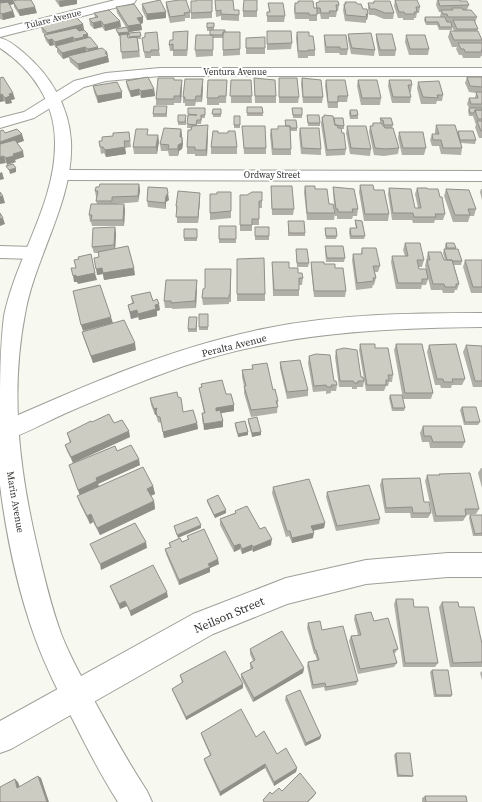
<svg xmlns="http://www.w3.org/2000/svg" width="482" height="802" viewBox="0 0 482 802" font-family="'Source Serif 4',serif">
<style>
.lines{fill:none;stroke-linecap:round;stroke-linejoin:round}
.minor-casing{stroke:#9da098;stroke-width:2}
.major-casing{stroke:#9da098;stroke-width:2}
.minor{fill:#fff;fill-rule:evenodd}
.major{fill:#fff;fill-rule:evenodd}
.wall{fill:#b0afa8}
.shaded-wall{fill:#908f88}
.building{fill:#cdccc3;stroke:#908f88}
.labels{text-anchor:middle;stroke-width:4;stroke-linejoin:round;paint-order:stroke}
.far-street-label{font-size:9px;fill:#333431;stroke:#fff}
.street-label{font-size:10px;fill:#333431;stroke:#fff}
.near-street-label{font-size:12px;fill:#333431;stroke:#fff}
</style>
<rect width="100%" height="100%" fill="#f7f9f1"/>
<g class="lines">
<!-- minor casing -->
<g class="minor-casing">
<path id="minor" d="M115,0H136L134,3L0,37V29Z
M160,68H482V76H160L106,81L84,87L34,118L0,128V118L24,112L74,81L106,73Z
M61,170L482,171V181L61,180L55,178L53,175L55,172Z
M0,246L33,247L40,249L42,253L40,257L33,259L0,258Z
M482,313V327C381,328 281,333 184,366C144,380 105,396 66,413C44,423 23,435 0,442V423C86,385 175,346 268,328C338,314 410,313 482,313Z
M448,553H482V577H448L366,584L287,604L213,634L11,749L0,753V721L193,614L286,578L366,560Z"/>
</g>
<!-- major casing -->
<g class="major-casing">
<path id="major" d="M0,38C9,40 17,47 24,53C50,75 69,106 71,141C74,201 35,256 25,314C10,392 19,469 37,546C44,576 51,607 62,636C71,659 84,681 95,702C112,733 128,762 147,791L152,802H118C102,777 88,750 75,724C60,695 45,666 34,635C18,590 6,534 0,485C0,462 0,436 0,413C0,380 0,348 4,316C16,257 56,203 55,142C55,102 32,69 0,48Z"/>
</g>
<!-- minor -->
<use href="#minor" class="minor"/>
<!-- major -->
<use href="#major" class="major"/>
</g>
<!-- wall -->
<path class="wall" d="M0,0L13,1L37,13L20,16L14,7V4L10,5L13,11L15,17L3,20L0,19Z
M55,0H78H77V4L60,7Z
M212,0V18L191,19V13Z
M215,0L234,10H239V21L221,20V16L216,17Z
M257,0V17H243V11Z
M395,0L420,7L419,13H417L416,18H414V20H403V18H398L394,6Z
M437,0L460,1L469,5L467,10L477,17L475,23L478,29L477,31L482,40V56H481L480,58H463L462,55H459L456,49L457,47H452L448,37L450,31H454L452,27V30H439L437,25H426L424,20L425,17H440L441,12H439L436,5Z
M374,1L394,13L393,19H384L374,15H369L368,9V3H373Z
M166,2L190,12V18H185V21L170,23L166,7Z
M345,2L357,4L368,14L367,20H366V23L345,21L343,10L344,4H345Z
M268,3L285,16L284,22H267V12H269Z
M295,3H298L314,8H316V3L339,5L338,11H337L336,17H329V19H321L320,14H317V21H309V19H295L294,9Z
M142,4L166,18L147,20L142,10Z
M116,7L143,17V23L141,24L142,30L129,32L128,31L129,35H128V38H129V33L140,32L141,39H138L140,57L122,59L120,36H119L117,32L116,29L126,27L117,13Z
M94,13L120,21L121,27L105,31L102,27L94,29L90,25L89,19L95,18Z
M207,23H214V30L225,32H240V55L223,56V38H213V56L196,57L195,50L210,35V31H207Z
M83,24L84,30L88,38L98,47V49L107,52L109,62L79,70L70,62L69,57L63,59L57,52V48H56L54,45L50,46L46,41L44,35H45L42,32L41,26Z
M188,31L187,56H173V51H170L169,45L173,40Z
M267,31L292,43L291,49L267,50Z
M297,32L309,36L315,50V56H308V58H298L296,38Z
M348,34L375,50L374,56L351,54L348,40Z
M376,34L396,50L395,56H379L376,40Z
M324,35L348,49L347,55H340L339,53H325L324,41Z
M406,35L429,49L428,55H409L405,42Z
M142,38L159,50L160,56H151V58H145Z
M246,38L265,48V54H246Z
M467,77H482V138H479L475,127L476,125L473,116H469L468,111L469,108L467,104L469,98H475L476,93L469,92L465,83Z
M0,78L15,99L11,100L12,103L6,104L4,101L0,102Z
M174,78V80L182,86L181,103H174V105H156V99Z
M254,78L276,96V103H255Z
M279,78L299,97L298,103H279Z
M302,78L323,97L322,103H303L301,84Z
M227,80L226,103H219V105H207V98Z
M231,80H251L252,103H231Z
M326,80L348,96L347,102H338V108H328L325,86Z
M358,80L381,98L380,105H361L357,86Z
M389,80L412,85L411,92H410L411,97L410,103H392L388,86Z
M126,81L154,89L155,96L141,98L140,95L131,97L127,87Z
M418,82L443,95L442,101H437L436,104H421L417,88Z
M93,86L122,98L98,103L94,92Z
M203,86L202,102H196L195,106H185V103H183V97Z
M167,106V117H153V114Z
M247,107H262L263,116H247Z
M292,108L302,115V118H293Z
M213,109H221V117H213Z
M350,110L358,115V119H350L349,113Z
M205,111V118H202L201,124H197V126L208,132L207,156H195V154H187V147L191,128H187L188,114Z
M307,115L320,123V126H308Z
M324,115L334,120L344,126V129H341L346,149L345,155L326,156L321,124L322,117H324Z
M234,116H240V128H234Z
M380,118L393,125L392,128L399,148L398,154L384,156L374,155L369,132L370,126H372L373,123H380Z
M186,119V125H178V122Z
M285,120L297,128V131H290L291,149V155H272L270,135L271,129H278L285,126Z
M436,125L457,132L458,131L476,140L475,144L461,143L462,148L461,155L441,154L439,146H432L430,140L432,134H435V131Z
M242,126L266,148V154H244Z
M347,126L371,149L370,156L350,154L346,133Z
M300,128L321,149V155L301,154L299,134Z
M181,129L182,137L183,144L182,149L179,151L178,156H169L168,151H161L160,144Z
M129,132L131,147L125,148L126,154L106,157L104,153L101,154L100,147L102,141L113,136Z
M399,132L426,148L424,155H402L398,138Z
M218,133L237,147V154H211V147Z
M149,135L159,141L157,154H134L133,147Z
M139,184L140,191L138,202L115,204H124L125,210L124,226H92L91,222H90L89,215L97,204L96,201L97,197H96L95,191Z
M360,185L374,190L389,214L388,221H364L359,192Z
M271,186L294,209L293,215H272Z
M305,186L315,189L335,213L334,220H307L304,192Z
M333,187L358,209L357,216H353L352,219H337V216H335L333,193Z
M389,188L415,208H418L415,194L417,188L428,189L445,214L443,220H435L434,223H413L412,220H392L388,194Z
M446,189L476,209L474,216H470L468,222H453L444,196Z
M481,189H482V200L480,192Z
M231,192V218L210,220V194H217Z
M240,195L262,201V208H259V225H252V231H240Z
M200,199L198,223H177V213L176,206Z
M169,200L166,202V209L148,207L147,201Z
M355,220L365,236L364,239H350L349,232L350,228H356L355,224Z
M288,221L305,233V236H288Z
M219,226H236V243H219Z
M115,227L116,234L115,249L135,275L104,280L103,274L97,275L99,257L98,253H94L92,247Z
M255,227L269,236V240H255Z
M325,228L337,236L336,239H326L325,231Z
M197,229V241H184V238Z
M405,243L424,260L422,267H419V269H426L425,266L428,252L444,260H445L443,253L444,249H445V246L446,243L456,248L455,249L462,261L461,265H454L459,284L457,290H455L454,293H443L442,290H431L426,270L428,279L426,285H422L421,289H396L391,262L392,256H405L403,250Z
M325,246L345,258L344,262H326L325,250Z
M362,248L380,266L378,272H375L376,278L374,285H373L372,288L356,290L352,260L353,254H361Z
M296,249L309,263L308,267H297Z
M237,259L265,294V301H237Z
M465,260H482V293H471L463,267Z
M272,262L289,268L298,273L303,278L302,285H299V296H273Z
M311,262L324,264L335,268L346,291L345,297H314L311,268Z
M231,269V302H229V304L203,305L202,298L205,288Z
M197,280V286L196,308L172,309V308H165L164,301Z
M131,296L153,301L160,310L157,311V316L139,320L138,317L131,319L129,311L128,305L132,303Z
M208,314V330H199V327Z
M197,320V332H188V329Z
M113,323L136,350L93,363L84,339L82,332L109,324L83,331Z
M360,344L375,348L393,375L392,382H389L388,386H386L384,391H366L359,350Z
M396,344L433,393L431,399H403L394,350Z
M429,345L465,379L462,385H452L451,388H441L440,385H435L427,352Z
M466,345L482,346V387H473L463,352Z
M336,350L361,377L364,381L363,387H357V389H352V387H339L335,357Z
M309,356L334,381L337,385L336,391H331V393L326,394V391L313,392L308,363Z
M280,362L308,390V396L287,399L280,368Z
M252,365L273,390L278,401L277,413L251,417L244,393V386L242,377V370L252,369Z
M201,384L226,394L234,405V411L221,413L223,427L204,430L202,419V413H204L200,394L199,388L201,387Z
M390,395L405,408L404,411H392L389,398Z
M150,398L183,412L197,423L198,429L164,438L161,423L158,422L156,415H155L151,405Z
M462,407L480,422L478,425H464L460,410Z
M248,419L261,432V435L252,437L248,422Z
M92,422L114,423L130,437L73,463L67,451L65,445L70,443L67,433Z
M235,423L248,435L238,437L235,426Z
M423,426L465,442L462,448H430L429,442H422L420,433Z
M117,451L140,465L98,484L99,486H153L155,494L150,496L154,501L155,509L100,535L93,522L90,524L80,504L77,496L80,495L69,465Z
M481,468H482V488L478,473Z
M439,474L479,509L476,514L466,515V516L463,521L434,522L425,481L427,475H439Z
M382,479L424,502L431,513L428,518H411L410,513H385L380,485Z
M273,487L325,523L324,528L313,531V538L292,543L289,536L286,537L272,493Z
M327,492L380,519L379,524L336,531L326,497Z
M207,500L226,513L215,518L207,502Z
M235,511L260,529L271,545L253,552L252,550L242,554L240,549L234,552L220,525V519L235,513Z
M470,515H482V536H473L469,518Z
M187,536L219,564L210,568V572L179,585L166,554L165,549L170,547L169,543L182,542L188,540Z
M110,586L168,597L131,616L127,606L120,609Z
M396,599L414,607L438,663L435,667H403L394,604Z
M442,602L459,607L482,644V667H450L439,607Z
M355,615L374,621L398,649L395,653H394L397,663L394,667L358,674L349,641L351,636L358,635L354,619Z
M308,623L322,630L358,681L356,685L325,691L324,687L312,689L307,666L308,662L317,660L315,654H314L307,628Z
M250,649L304,668L303,673L253,702L241,678V674L251,669L250,667V663L253,661L250,654Z
M432,670L452,695L451,697H434L430,672Z
M482,671V680L480,673Z
M180,675L243,688L186,720L173,692L172,689L182,683Z
M286,696L321,736L320,739L305,746L285,700Z
M201,733L256,737L277,754L297,768L296,772L274,786L265,768L220,796L205,763L204,759L210,755L202,737Z
M396,753L413,776L412,777H397L394,755Z
M425,796L467,802H422V798Z"/>
<!-- shaded-wall -->
<path class="shaded-wall" d="M0,0H13L14,4L0,7Z
M66,0H78H77V4L60,7L59,1Z
M35,7L37,13L20,16L18,10Z
M13,11L15,17L3,20L2,14Z
M166,12V18L147,20V14Z
M366,14H368L367,20H366L367,17Z
M143,17V23L138,24L137,18Z
M101,21L102,27L94,29L93,23Z
M120,21L121,27L105,31L104,25Z
M83,24L84,30L48,39L47,33Z
M141,24L142,30L129,32L128,26Z
M188,31V37L187,56V50Z
M129,32V35L119,36L118,33Z
M88,34L89,40L76,45L75,39L83,35Z
M73,37L74,43L56,46L57,48H56L55,42Z
M52,39L54,45L50,46L48,40Z
M85,47L87,53L68,56L69,57L63,59L62,53Z
M98,47L99,53L89,55L88,49Z
M107,52L109,62L79,70L78,64Z
M203,79V86L202,102L201,96Z
M182,80V86L181,103L180,96Z
M139,89L140,95L131,97L130,91Z
M154,89L155,96L141,98V91Z
M122,92V98L98,103L97,96Z
M13,93L15,99L11,100L12,103L6,104L5,98L9,94Z
M2,94L4,101L0,102V95Z
M208,125V132L207,156L206,150Z
M181,129L182,135L181,143L182,137L183,144L182,149L179,151L178,156V149Z
M22,134L24,141L0,149V142Z
M158,135L159,141L157,154L156,147Z
M125,147L126,154L106,157L105,150Z
M23,151L24,157L15,160L16,162L7,165L5,158L13,154Z
M4,156L6,163L0,164V157Z
M16,168V172L10,174L9,170Z
M2,172L4,179L0,180V173Z
M139,184L140,191L138,202V196Z
M168,193L169,200L166,202V209L165,203L166,196Z
M200,193V199L198,223V217Z
M3,196L5,203L0,204V197Z
M124,204L125,210L124,226L123,220Z
M3,218L5,224L0,226V219Z
M115,227L116,234L115,252L114,245Z
M102,268H134L135,275L104,280L103,274L97,275L96,269Z
M95,273L97,280L78,284L77,282H74L73,276Z
M197,280V286L196,308L195,301Z
M159,304L160,310L157,311V316L139,320L138,314L155,305Z
M137,310L138,317L131,319L130,312Z
M111,317L113,323L83,331L81,325Z
M135,343L136,350L93,363L91,356Z
M234,405V411L216,414V408Z
M157,408L156,411V415H155L154,409Z
M223,421V427L204,430V424Z
M197,423L198,429L164,438L163,432Z
M129,431L130,437L73,463L71,457Z
M248,432V435L238,437V434Z
M261,432V435L252,437V433Z
M139,459L140,465L98,484L99,487L80,496L78,490L96,478Z
M153,486L155,494L148,497L147,489Z
M154,501L155,509L100,535L97,528Z
M226,510V513L215,518L214,515Z
M91,514L93,522L90,524L87,516Z
M325,523L324,528L311,531V526Z
M201,525V528L178,538L177,535Z
M314,533L313,538L292,543V538Z
M272,539L271,545L253,552V547Z
M146,542L147,548L101,570L100,564Z
M240,544V549L234,552V546Z
M252,545V550L242,554V549Z
M218,559L219,564L210,568V572L179,585V580L208,564Z
M167,592L168,597L131,616L130,611Z
M125,601L127,606L120,609L119,604Z
M304,668L303,673L253,702L254,698Z
M243,684V688L186,720V717Z
M321,736L320,739L305,746L306,743Z
M265,764V768L220,796V792Z
M297,768L296,772L274,786V782Z
M38,776L41,778L49,802H47Z
M15,779L18,782L21,790L17,788Z
M316,793L314,796L308,802H307Z"/>
<!-- building -->
<path class="building" d="M17,0H31L35,7L18,10L13,1Z
M160,0L166,12L147,14L142,4Z
M179,0H186L190,12L184,13L185,15L170,17L166,2Z
M196,0H212V12L191,13V1H196Z
M215,0H233L234,10H239V15L221,14V10L216,11Z
M244,0H257V11H243Z
M395,0H417L420,7H416L417,12H414L415,14H405L404,12H399Z
M438,0H460V1H467L469,5L440,6Z
M298,1H313L314,8H317V15H309V13H295V3H298Z
M319,1H338L339,5H336L337,11H329L330,13H321L320,8H317L316,3L319,2Z
M374,1H390L394,13H385L375,9H370L368,3H374Z
M8,2L13,11L2,14L0,13V3Z
M345,2H356L357,4H361L363,9H367L368,14H366L367,17L346,15L344,4H346Z
M268,3H283L285,16H267V12H270Z
M134,4L143,17L137,18L141,24L128,26L116,7Z
M452,8H462L463,10H471L477,17H448L447,14H443L441,10H453Z
M109,10L120,21L104,25L101,21L93,23L89,19L98,17L94,13Z
M425,17H445L447,22H451L452,27H440L438,22H426Z
M77,18L83,24L47,33L41,26Z
M453,20H474L478,29H457Z
M207,23H214V27L207,28Z
M127,27L129,32L118,33L116,29Z
M76,28L79,31L84,30L88,34L83,35L84,37L75,39L73,37L55,42L52,39L48,40L44,35Z
M210,30H225V32H223V35H210Z
M188,31L187,50H173V44L169,45L170,40H173V32Z
M267,31H291L292,43L267,44Z
M450,31H478L482,40H454Z
M140,32L141,36L129,37V33Z
M157,32L159,50H151V52H144L142,38L145,37V33Z
M223,32H240V49L223,50Z
M297,32H309V36H313L315,50H308V51H298Z
M371,33L375,50L352,48L348,34Z
M127,34L128,38L137,37L139,51L121,52L120,35Z
M376,34H392L396,50H380Z
M196,35H213V50H195Z
M324,35H346L348,49H340V47H326Z
M406,35H425L429,49H410Z
M90,37L98,47L88,49L85,47L62,53L56,46Z
M265,37V48H246V38Z
M458,43H482V50H481L482,52H465L464,49H461Z
M102,48L107,52L105,53L108,56L78,64L68,56Z
M3,77L13,93L9,94L10,96L5,98L2,94L0,95V78Z
M148,77L154,89L141,91L139,89L130,91L126,81Z
M467,77H482V87L470,86Z
M158,78H174V80H182L180,96H174V99H156Z
M254,78L275,80L276,96H255Z
M279,78H297L299,97H279Z
M302,78L321,80L323,97H303Z
M185,79H203L201,96H196L195,100H185V97H183Z
M208,80H227L226,96H219L218,98H207Z
M231,80H251L252,96H230Z
M326,80H345L348,96H338V102H328Z
M358,80H377L381,98H362Z
M389,80H411L412,85H408L411,97H393Z
M439,81L443,95H437L438,98L423,97L418,82Z
M117,82L122,92L97,96L93,86Z
M476,92H482V104H471L469,98H478Z
M154,106H167L166,114H153Z
M247,107H262L263,113H247Z
M188,108H205V115H201V120H197L196,125L187,124L188,115H197L188,114Z
M292,108H302V115H293Z
M469,108H482V110H475L474,113H470Z
M213,109H221V114H212Z
M350,110H357L358,115L351,116Z
M475,110H482V119H478Z
M178,115H186L185,122H178Z
M307,115H319L320,123H308Z
M324,115L333,116L335,125H337L338,128H341L342,133H344L346,149L327,150L322,117H324Z
M234,116H240V125H234Z
M334,118H343L344,126L335,125Z
M380,118H391L393,125H384L383,120H381Z
M285,120H296L297,128H290V126H286Z
M477,121H482V131H481Z
M373,123H381L385,128H393L399,148L385,149L375,148L370,126H373Z
M208,125L206,150H195V147H187L188,130H191L192,126Z
M436,125H455L462,148H443L441,140H433L432,134H439Z
M242,126H265L266,148H244Z
M278,126H290L291,149H273L271,129H278Z
M347,126H366L371,149L351,148Z
M164,128L181,129L180,137H182V143L178,145V149H168L169,145L160,144Z
M300,128H319L321,149L302,148Z
M17,129L22,134L0,142V131L3,130L5,133Z
M136,129H148L147,135H158L156,147H133Z
M213,131H218V133H228V131H235L237,147H211Z
M458,131H473L476,140H460Z
M129,132L130,141H124L125,147L105,150L103,147H100L99,141H102V137L113,136V133Z
M399,132H423L426,148H403Z
M15,140L23,151L13,154L14,156L5,158L4,156L0,157V144Z
M13,164L16,168L9,170L6,166Z
M100,184H139L138,196L112,197V201H96L98,191H95L96,187H99Z
M360,185H373L374,190H384L389,214H365Z
M271,186H292L294,209H272Z
M305,186H315V189H327L329,204H333L335,213H307Z
M148,187L167,188L168,193L166,196L165,203L147,201Z
M333,187L354,189L358,209H352L353,212H338V209H336Z
M389,188L411,189L415,208H421L417,188H427L428,189H438L440,197H442L445,214H435L436,217H414L413,213H393Z
M446,189L469,190L476,209H468L470,215H455Z
M178,191L200,193L198,217H176L177,206H176Z
M0,192L3,196L0,197Z
M217,192H231V211L210,213V194H217Z
M252,192H262V201H259V219H252V225H240V195H247Z
M91,204H124L123,220H91L92,215H89Z
M0,213L3,218L0,219Z
M355,220L362,221L365,236H351L350,228H357Z
M288,221H304L305,233H289Z
M219,226H236V239H219Z
M115,227L114,245L92,247L93,228Z
M255,227H269V236H255Z
M325,228H336L337,236H326Z
M184,229H197V238H184Z
M405,243H420L424,260H417L419,269H426L428,279H422V283H398L392,256H408Z
M446,243H454L456,248H447Z
M128,246L134,268L103,273L102,268L96,269L94,258L99,257L98,252Z
M325,246H343L345,258H327Z
M362,248H376L380,266H373L376,278H373L374,281L357,283L353,254H362Z
M296,249H307L309,263H297Z
M444,249H458L462,261H453L452,260H447Z
M428,252H441L444,260H452L459,284H456V287H445L444,284H433L427,260H430Z
M91,254L95,273L76,277V275L73,276L71,268H76L74,260L79,259L78,257Z
M264,258L265,294H237V259Z
M465,260H482V287H473Z
M272,262H289V268H298V273H302L303,278H299V290H274Z
M311,262H324V264H335V268H343L346,291H314Z
M205,269H231L230,295H229V298H202L203,289L205,288Z
M166,280H197L195,301L171,303V301H164Z
M100,285L111,317L81,325L73,291Z
M150,292L153,301L157,299L159,304L155,305L156,309L138,314L137,310L130,312L128,305L134,303L131,296Z
M199,314H208V327H199Z
M189,317H197L196,329H188Z
M124,320L135,343L91,356L82,332Z
M360,344H375V348H388L393,375H388L389,380H386V385H367Z
M396,344H422L433,393H405Z
M456,344L465,379H452L453,382H444L443,379H437L429,345Z
M466,345L482,346V381H475Z
M344,348L357,350L361,377H363L364,381H358V383H354L353,381H340L336,350Z
M316,354L330,355L334,381H336L337,385H331L332,387H327L326,385L314,386L309,356Z
M300,360L308,390L287,392L280,362Z
M267,363L273,390L275,389L278,401H276L278,407L251,410L244,386H246L242,370L253,369L252,365Z
M222,380L226,394H231L234,405L216,408V411L220,410L223,421L204,424L202,413H205L199,388L202,387L201,384Z
M177,392L178,397L181,398L183,412L193,410L197,423L163,432L160,417L157,416L156,411L157,408L154,409L150,398Z
M390,395H402L405,408H393Z
M462,407H476L480,422H465Z
M109,414L114,423L122,420L129,431L71,457L65,445L71,442L67,433L91,421L92,422Z
M257,417L261,432L252,433L248,419Z
M245,421L248,432L238,434L235,423Z
M423,426H461L465,442H433L431,436H424Z
M131,445L139,459L96,478L97,481L78,490L69,465L115,446L117,451Z
M143,467L153,486L147,489L154,501L97,528L91,514L87,516L77,496Z
M470,473L479,509H465L466,516H436L427,475H440L439,474Z
M420,478L424,502H429L431,513H413L412,507L386,508L382,479Z
M309,479L325,523L311,526L314,533L292,538L290,531H287L273,487Z
M369,485L380,519L337,526L327,492Z
M218,495L226,510L214,515L207,500Z
M247,506L260,529L265,527L272,539L253,547L252,545L242,549L240,544L234,546L220,519L236,513L235,511Z
M470,515H482V533L475,534Z
M197,517L201,525L177,535L174,526Z
M135,523L146,542L100,564L90,544Z
M204,529L218,559L208,564L210,567L179,580L165,549L171,547L169,543L180,538L182,542L189,539L187,536Z
M153,565L167,592L130,611L125,601L119,604L110,586Z
M396,599H413L414,607H428L438,663H405Z
M442,602H458L459,607H474L482,644V662L453,663Z
M371,612L374,621L388,618L398,649L393,650L397,663L360,669L351,636L361,635L355,615Z
M320,621L322,630L343,626L358,681L326,687L325,683L313,685L308,662L319,660L316,650H315L308,623Z
M282,631L304,668L254,698L241,674L253,668L250,663L255,660L250,649Z
M225,651L243,684L186,717L172,689L183,682L180,675Z
M432,670H448L452,695H436Z
M300,690L321,736L306,743L286,696Z
M241,709L256,737L264,731L277,754L286,748L297,768L274,782L265,764L220,792L204,759L211,755L201,733Z
M396,753H410L413,776L398,775Z
M300,773L316,793L307,802H264L263,800L270,792L272,794L279,788L282,791Z
M38,776L47,802H0V787L15,779L17,788Z
M425,796H466L467,802H426Z"/>
<g class="labels">
<!-- far-street labels -->
<g class="far-street-label">
<text transform="translate(53 19) rotate(-14)" y="3">Tulare Avenue</text>
<text x="235" y="75">Ventura Avenue</text>
<text x="272" y="178">Ordway Street</text>
</g>
<!-- street labels -->
<g class="street-label">
<text transform="translate(234 345) rotate(-14)" y="4">Peralta Avenue</text>
<text transform="translate(16 502) rotate(80)" y="4">Marin Avenue</text>
</g>
<!-- near-street labels -->
<g class="near-street-label">
<text transform="translate(229 615) rotate(-23)" y="4">Neilson Street</text>
</g>
</g>
</svg>
